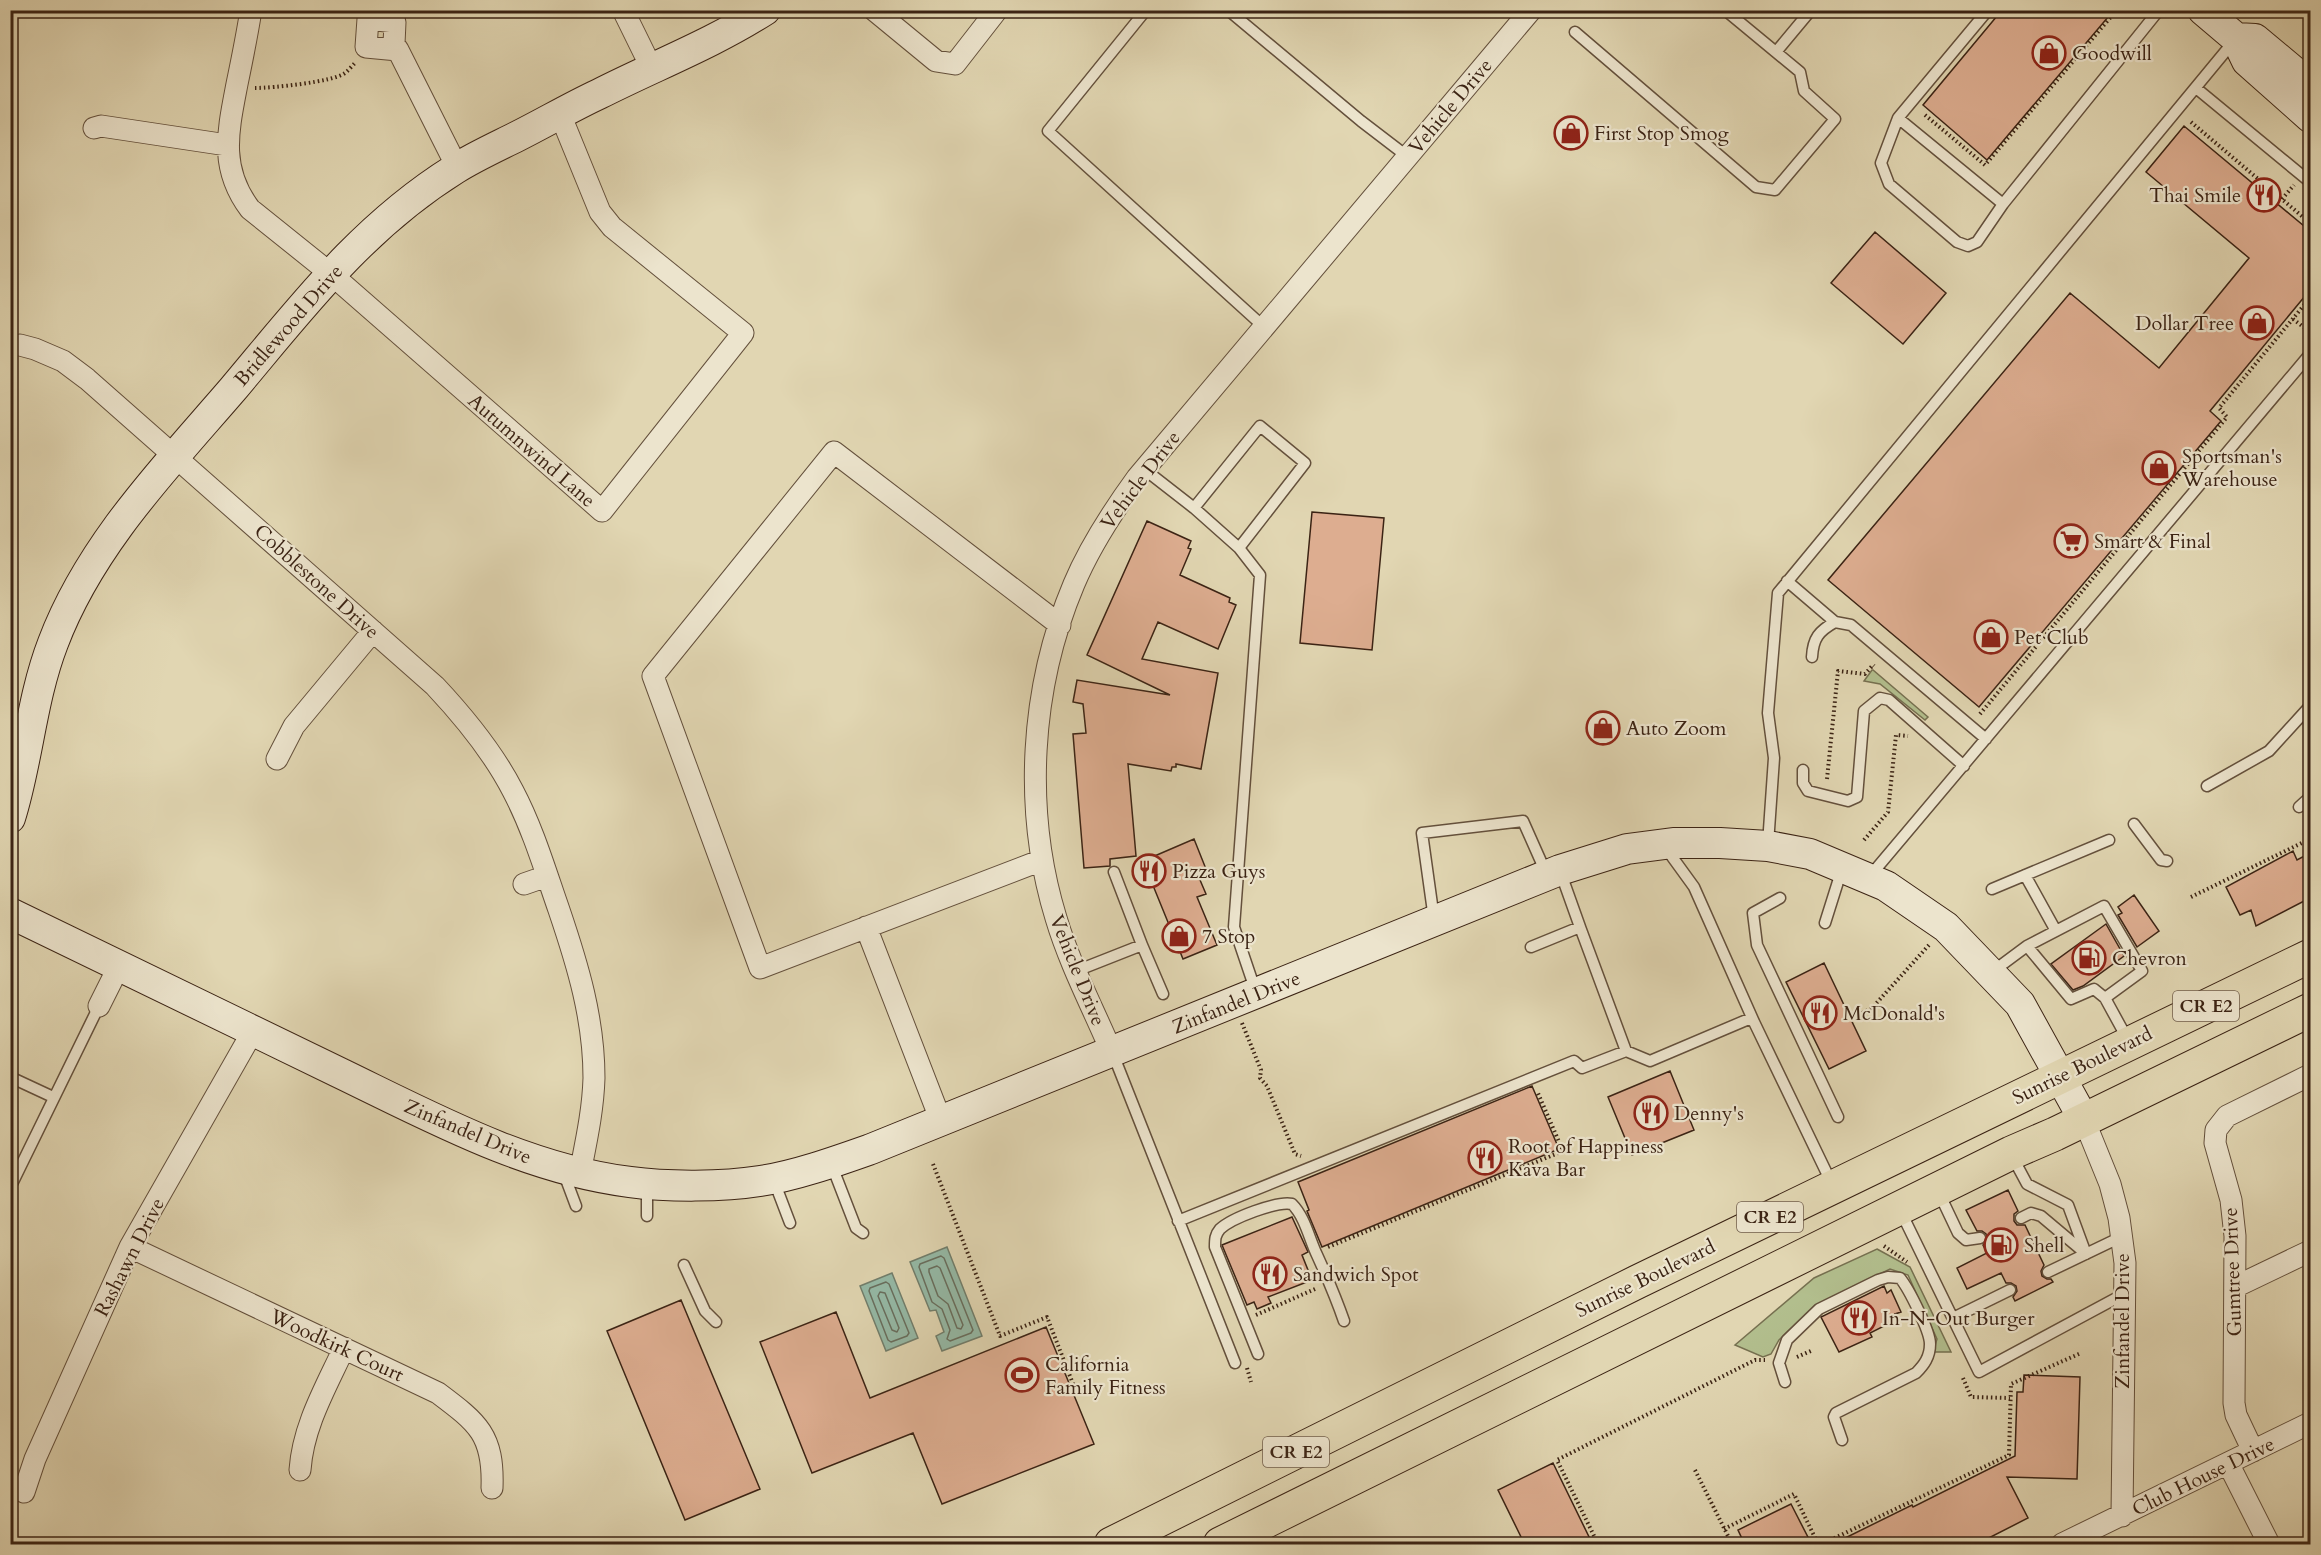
<svg xmlns="http://www.w3.org/2000/svg" width="2321" height="1555" viewBox="0 0 2321 1555" font-family="Cardo,serif">
<style>
.green{fill:#b2be8d;stroke:#767050;stroke-width:1.5}
.water{fill:#95baa7;stroke:#717e6c;stroke-width:1.5}
.lines{fill:none;stroke-linecap:round;stroke-linejoin:round}
.shore{stroke:#686e5e;stroke-width:1.5}
.building{fill:#ddad90;stroke:#3b2314;stroke-width:1.5}
.lane-casing{stroke:#64503c;stroke-width:13}
.street-casing{stroke:#64503c;stroke-width:23}
.secondary-casing{stroke:#3b2314;stroke-width:32}
.primary-casing{stroke:#3b2314;stroke-width:35}
.path{stroke:#3b2314;stroke-width:4;stroke-dasharray:1.5 3;stroke-linecap:butt}
.lane{stroke:#ece4cd;stroke-width:10}
.street{stroke:#ece4cd;stroke-width:21}
.secondary{stroke:#ece4cd;stroke-width:30}
.primary{stroke:#e1d6b2;stroke-width:33}
.labels{text-anchor:middle;stroke-width:4.5;stroke-linejoin:round;paint-order:stroke}
.shield{fill:#ece4cd;stroke:#705d4c;stroke-width:1.5}
.shield-label{font-size:18px;font-weight:bold;fill:#3b2314}
.poi-label{font-size:20px;fill:#3b2314;stroke:#ece4cd;text-anchor:start}
.street-label{font-size:20px;fill:#3b2314;stroke:#ece4cd}
</style>
<rect width="100%" height="100%" fill="#e1d6b2"/>
<filter id="stains"><feTurbulence type="fractalNoise" baseFrequency=".00333" numOctaves="4"/><feColorMatrix values="0 0 0 0 .2 0 0 0 0 .09 0 0 0 0 .02 0 0 0 .5 -.17"/></filter>
<radialGradient id="worn" r=".72"><stop offset=".6" stop-color="#630" stop-opacity="0"/><stop offset="1" stop-color="#630" stop-opacity=".3"/></radialGradient>
<!-- green -->
<path class="green" d="M1872,670H1873L1928,717L1925,720L1880,684L1864,681Z
M1877,1249L1910,1267L1951,1352H1933L1937,1339L1908,1275L1890,1269L1816,1305L1779,1340L1771,1354L1763,1357L1735,1345L1814,1278Z"/>
<!-- water -->
<path class="water" d="M947,1247L982,1336L942,1351L936,1336L944,1332L936,1310L930,1311L910,1262Z
M892,1273L918,1338L886,1351L860,1286Z"/>
<g class="lines">
<!-- shore -->
<path class="shore" d="M941,1256L944,1258L973,1330L971,1333L950,1341L947,1339L950,1330L942,1309L932,1302L919,1267L920,1264Z
M937,1266L940,1268L963,1325L961,1329L957,1328L948,1304L938,1296L929,1272V1269Z
M886,1282L889,1284L909,1333L907,1336L891,1342L888,1340L869,1291L870,1288Z
M880,1292L885,1293L899,1328L897,1332L892,1330L878,1296Z"/>
</g>
<!-- building -->
<path class="building" d="M2002,10H2114L1987,160L1923,105Z
M2184,126L2310,231V290L2210,411L2221,421L1979,707L1828,580L2070,293L2159,368L2249,258L2146,172Z
M1875,232L1946,293L1903,344L1831,283Z
M1312,512L1384,518L1372,650L1300,643Z
M1147,521L1191,541L1188,548L1191,549L1180,575L1230,598L1229,602L1236,605L1218,649L1158,622L1142,659L1218,673L1201,769L1176,764V767H1172L1171,771L1128,764L1136,856L1110,859V866L1084,868L1073,734L1086,733L1083,704L1073,702L1077,680L1170,695L1087,655Z
M1194,839L1206,869L1197,873L1206,894L1197,897L1217,945L1183,959L1143,861Z
M2293,851L2297,860L2310,853V898L2256,926L2251,910L2240,915L2226,887Z
M2134,895L2159,931L2137,947L2118,915L2122,913L2118,907Z
M2106,924L2124,956L2083,986L2073,990L2051,964Z
M1824,963L1866,1051L1829,1069L1786,982Z
M1670,1071L1694,1130L1632,1155L1608,1097Z
M1532,1086L1559,1149L1322,1247L1307,1211L1309,1210L1298,1182Z
M2008,1190L2018,1211L2014,1214V1221L2017,1225H2025L2044,1265L2041,1271L2042,1276L2047,1279H2051L2053,1282L2015,1301L2013,1297L2017,1291L2016,1286L2011,1283H2006L2001,1273L1967,1289L1957,1268L1987,1253L1983,1245L1987,1240L1986,1234L1982,1231H1977L1966,1210Z
M1292,1217L1308,1252L1302,1255L1312,1280L1268,1297L1271,1303L1257,1309L1254,1302L1247,1305L1222,1245Z
M1884,1286L1887,1293L1891,1290L1901,1312L1895,1314L1898,1319L1870,1333L1872,1337L1839,1352L1821,1317Z
M681,1300L760,1489L685,1520L607,1331Z
M836,1312L870,1398L1046,1327L1094,1444L942,1504L913,1433L812,1473L760,1342Z
M2024,1375L2080,1377L2077,1479L2007,1477L2028,1518L1975,1545H1831L1912,1505L1913,1507L2015,1456L2017,1392H2023Z
M1553,1463L1593,1545H1525L1498,1490Z
M1791,1504L1812,1545H1745L1738,1530Z"/>
<g class="lines">
<!-- lane casing -->
<g class="lane-casing">
<path id="lane" d="M1146,10L1048,131L1264,327
M1228,10L1361,121L1408,157
M1988,10L1898,118L2003,204L2159,10
M1575,32L1756,187L1775,190L1835,119L1804,91L1800,72L1725,10
M1776,52L1811,10
M2196,88L2310,182
M1898,118L1881,163L1889,184L1957,242L1968,246L1977,242L2003,204
M1144,469L1194,508L1260,426L1305,463L1239,548L1194,508
M1239,548L1260,575L1234,927L1256,992
M1787,581L1835,622L1851,625L1986,739
M1812,657C1813,638 1819,631 1835,622
M1803,770V783L1808,791L1848,801L1857,797L1864,711L1880,698L1889,700L1964,766
M2207,786L2269,751L2310,706
M2299,807L2310,797
M2134,824L2161,860L2167,861
M1768,844L1774,758L1768,713L1778,593L2234,41
M1665,847L1694,887L1754,1022
M1560,871L1580,927
M1114,872L1142,945
M2025,875L2056,931
M1870,876L2310,354
M1992,889L2109,840
M1780,898L1753,913L1757,945L1838,1117
M1434,919L1422,833L1523,821L1547,875
M1825,923L1842,869
M2027,946L2071,999L2094,989L2105,998L2128,1040
M1531,947L1580,927L1626,1051
M1076,971L1142,945L1163,994
M1992,972L2027,946L2104,906L2142,971L2105,998
M1113,1054L1235,1363
M10,1077L53,1097
M2012,1156L2027,1184L2068,1205L2086,1254
M832,1166L856,1228L863,1233
M564,1174L576,1206
M774,1181L790,1223
M647,1187V1216
M10,1188L99,1006
M1939,1193L1958,1233L1966,1240L1980,1238
M1901,1212L1979,1372L2124,1294
M2021,1218L2031,1213L2041,1216L2085,1253
M1178,1221L1574,1061L1582,1068L1626,1051L1650,1061L1749,1019L1754,1022L1832,1184
M684,1265L705,1311L716,1322
M2048,1272L2121,1237
M1953,1318L2010,1290
M1258,1354L1215,1247C1215,1239 1215,1235 1220,1229C1232,1218 1276,1201 1292,1204C1305,1217 1309,1238 1317,1255C1327,1277 1336,1298 1344,1321
M1785,1382L1779,1363L1787,1340L1819,1309L1878,1280L1888,1277L1900,1278C1909,1289 1930,1331 1930,1344C1930,1357 1924,1365 1916,1373L1836,1413L1834,1417L1842,1440"/>
</g>
<!-- street casing -->
<g class="street-casing">
<path id="street" d="M251,10C247,35 242,60 237,84C228,131 219,168 250,209L331,274L602,511L743,333L612,227L600,212L560,114
M623,10L652,69
M874,10L936,61L955,64L997,10
M398,50L366,47L368,19L395,22L394,44L398,50L457,167
M94,128L101,126L227,145
M20,345L35,349L63,361L87,379L435,686C465,718 493,752 513,791C533,829 545,870 559,910C578,966 594,1019 594,1078C593,1111 586,1142 580,1173
M277,759L294,726L373,631
M1042,860L760,968L653,676L834,452L1060,625
M524,884L547,876
M866,927L941,1121
M99,1006L119,966
M1112,1053C1093,1008 1070,965 1056,918C1023,810 1030,688 1074,584C1090,546 1113,511 1137,478L1531,10
M2084,1120L2110,1184L2119,1218L2125,1263L2122,1516
M130,1247L438,1393C478,1423 494,1435 492,1488
M2235,1287L2310,1251
M2253,1451L2236,1415L2234,1403L2235,1236L2231,1200L2215,1143L2216,1130L2227,1116L2310,1075
M2228,1463L2269,1544
M300,1470C303,1426 326,1387 344,1348
M24,1492L35,1459L130,1247L253,1031
M2062,1544L2310,1423"/>
</g>
<!-- secondary casing -->
<g class="secondary-casing">
<path id="secondary" d="M2203,10L2236,38L2247,61L2310,117
M2236,38L2255,39L2310,85
M10,818C28,761 31,700 53,643C90,545 165,468 233,389C302,307 362,227 455,169C474,157 496,147 516,137C544,123 571,107 599,94C654,66 712,44 765,10
M10,913C120,967 230,1020 340,1073C433,1118 526,1169 630,1182C667,1187 723,1187 760,1181C795,1176 837,1161 871,1149L1560,870L1627,849L1673,843H1720L1768,846L1810,854L1886,886L1946,927L2020,1004L2084,1120"/>
</g>
<!-- primary casing -->
<g class="primary-casing">
<path id="primary" d="M1111,1544L1637,1282L2310,956
M1220,1544L2011,1153L2055,1134L2310,1010"/>
</g>
<!-- path -->
<path class="path" d="M255,88C272,88 333,82 345,73C349,70 352,66 355,63
M1925,115L1985,165L2115,12L2114,10
M2191,122L2310,223
M2282,199L2294,185
M2293,319L2310,332
M1980,714L2227,417L2219,408L2310,298
M1827,779L1838,671L1865,674L1873,665L1874,666
M1864,840L1888,812L1896,735L1908,736
M2191,897L2310,839
M1854,1017L1872,1008L1929,945
M1242,1023L1261,1070L1260,1078L1267,1086L1295,1154L1301,1156
M933,1164L1000,1336L1047,1317L1075,1389L1072,1391
M1884,1246L1907,1262
M1328,1247L1563,1151L1537,1091
M1256,1315L1315,1289
M1797,1357L1813,1350
M1247,1368L1251,1382
M1963,1378L1971,1397L2010,1398
M1695,1470L1732,1544
M1724,1529L1794,1494L1818,1544
M1598,1544L1557,1460L1755,1360H1765
M1822,1544L2009,1455L2011,1384L2081,1353"/>
<!-- lane -->
<use href="#lane" class="lane"/>
<!-- street -->
<use href="#street" class="street"/>
<!-- secondary -->
<use href="#secondary" class="secondary"/>
<!-- primary -->
<use href="#primary" class="primary"/>
</g>
<!-- icons -->
<defs>
<g id="shop-ring" transform="scale(1.725)"><circle r="9.5" fill="#ece4cd" stroke="#8f2418" stroke-width="1.5"/><path d="M-5-2.5h2.3a2.7 3.5 0 0 1 5.4 0H5L5.5 6h-11ZM-1.5-2.5h3a1.5 2.3 0 0 0-3 0Z" fill="#8f2418"/></g>
<g id="restaurant-ring" transform="scale(1.725)"><circle r="9.5" fill="#ece4cd" stroke="#8f2418" stroke-width="1.5"/><path d="M-5-6h1v4h1v-4h1v4h1v-4h1v5L-1.5 .5V6h-2V.5L-5-1ZM5-6V6H3V1.5H1.5Q1.5-4 5-6Z" fill="#8f2418"/></g>
<g id="supermarket-ring" transform="scale(1.725)"><circle r="9.5" fill="#ece4cd" stroke="#8f2418" stroke-width="1.5"/><path d="M-6-5.5h2.5l.6 2H6L4.5 2H-2.5L-4.4-4H-6ZM-1.5 3.2a1.3 1.3 0 1 0 .1 0ZM3 3.2a1.3 1.3 0 1 0 .1 0Z" fill="#8f2418"/></g>
<g id="fuel-ring" transform="scale(1.725)"><circle r="9.5" fill="#ece4cd" stroke="#8f2418" stroke-width="1.5"/><path d="M-5.5-6h7V0h2V4h1.3V-2.5L3-4.5l.8-.8L6-3V5H2.5V1h-1V6h-7ZM-4.2-4.7v3.2H.2V-4.7Z" fill="#8f2418"/></g>
<g id="stadium-ring" transform="scale(1.725)"><circle r="9.5" fill="#ece4cd" stroke="#8f2418" stroke-width="1.5"/><path d="M0-5a6.5 5 0 1 0 0 10a6.5 5 0 1 0 0-10ZM-3.5-1.8h7v3.6h-7Z" fill="#8f2418"/></g>
</defs>
<g fill-rule="evenodd">
<use href="#shop-ring" x="2049" y="53"/>
<use href="#shop-ring" x="1571" y="133"/>
<use href="#restaurant-ring" x="2264" y="195"/>
<use href="#shop-ring" x="2257" y="323"/>
<use href="#shop-ring" x="2159" y="468"/>
<use href="#supermarket-ring" x="2071" y="541"/>
<use href="#shop-ring" x="1991" y="637"/>
<use href="#shop-ring" x="1603" y="728"/>
<use href="#restaurant-ring" x="1149" y="871"/>
<use href="#shop-ring" x="1179" y="936"/>
<use href="#fuel-ring" x="2089" y="958"/>
<use href="#restaurant-ring" x="1820" y="1013"/>
<use href="#restaurant-ring" x="1651" y="1113"/>
<use href="#restaurant-ring" x="1485" y="1158"/>
<use href="#fuel-ring" x="2001" y="1245"/>
<use href="#restaurant-ring" x="1270" y="1274"/>
<use href="#restaurant-ring" x="1859" y="1318"/>
<use href="#stadium-ring" x="1022" y="1375"/>
</g>
<g class="labels">
<!-- shield labels -->
<g class="shield">
<rect x="2173" y="991" width="66" height="30" rx="4.5"/>
<rect x="1737" y="1202" width="66" height="30" rx="4.5"/>
<rect x="1263" y="1437" width="66" height="30" rx="4.5"/>
</g>
<g class="shield-label">
<text x="2206" y="1012">CR E2</text>
<text x="1770" y="1223">CR E2</text>
<text x="1296" y="1458">CR E2</text>
</g>
<!-- poi labels -->
<g class="poi-label">
<text x="2072" y="60">Goodwill</text>
<text x="1594" y="140">First Stop Smog</text>
<text x="2241" y="202" text-anchor="end">Thai Smile</text>
<text x="2234" y="330" text-anchor="end">Dollar Tree</text>
<text x="2182" y="463">Sportsman's<tspan x="2182" dy="23">Warehouse</tspan></text>
<text x="2094" y="548">Smart &amp; Final</text>
<text x="2014" y="644">Pet Club</text>
<text x="1626" y="735">Auto Zoom</text>
<text x="1172" y="878">Pizza Guys</text>
<text x="1202" y="943">7 Stop</text>
<text x="2112" y="965">Chevron</text>
<text x="1843" y="1020">McDonald's</text>
<text x="1674" y="1120">Denny's</text>
<text x="1508" y="1153">Root of Happiness<tspan x="1508" dy="23">Kava Bar</tspan></text>
<text x="2024" y="1252">Shell</text>
<text x="1293" y="1281">Sandwich Spot</text>
<text x="1882" y="1325">In-N-Out Burger</text>
<text x="1045" y="1371">California<tspan x="1045" dy="23">Family Fitness</tspan></text>
</g>
<!-- street labels -->
<g class="street-label">
<text transform="translate(1450 106) rotate(-50)" y="7">Vehicle Drive</text>
<text transform="translate(288 325) rotate(-49)" y="7">Bridlewood Drive</text>
<text transform="translate(532 450) rotate(41)" y="7">Autumnwind Lane</text>
<text transform="translate(1140 480) rotate(-53)" y="7">Vehicle Drive</text>
<text transform="translate(317 581) rotate(42)" y="7">Cobblestone Drive</text>
<text transform="translate(1078 970) rotate(68)" y="7">Vehicle Drive</text>
<text transform="translate(1236 1002) rotate(-22)" y="7">Zinfandel Drive</text>
<text transform="translate(2082 1065) rotate(-26)" y="7">Sunrise Boulevard</text>
<text transform="translate(468 1131) rotate(23)" y="7">Zinfandel Drive</text>
<text transform="translate(129 1257) rotate(-63)" y="7">Rashawn Drive</text>
<text transform="translate(2232 1272) rotate(-92)" y="7">Gumtree Drive</text>
<text transform="translate(1645 1278) rotate(-26)" y="7">Sunrise Boulevard</text>
<text transform="translate(2122 1321) rotate(-90)" y="7">Zinfandel Drive</text>
<text transform="translate(337 1345) rotate(25)" y="7">Woodkirk Court</text>
<text transform="translate(2203 1476) rotate(-26)" y="7">Club House Drive</text>
</g>
</g>
<!-- margin -->
<rect width="2321" height="1555" fill="none" stroke="#e1d6b2" stroke-width="36"/>
<rect x="12" y="12" width="2297" height="1531" fill="none" stroke="#3b2314" stroke-width="3"/>
<rect x="18" y="18" width="2285" height="1519" fill="none" stroke="#3b2314" stroke-width="1.5"/>
<rect width="100%" height="100%" filter="url(#stains)"/>
<rect width="100%" height="100%" fill="url(#worn)"/>
</svg>
